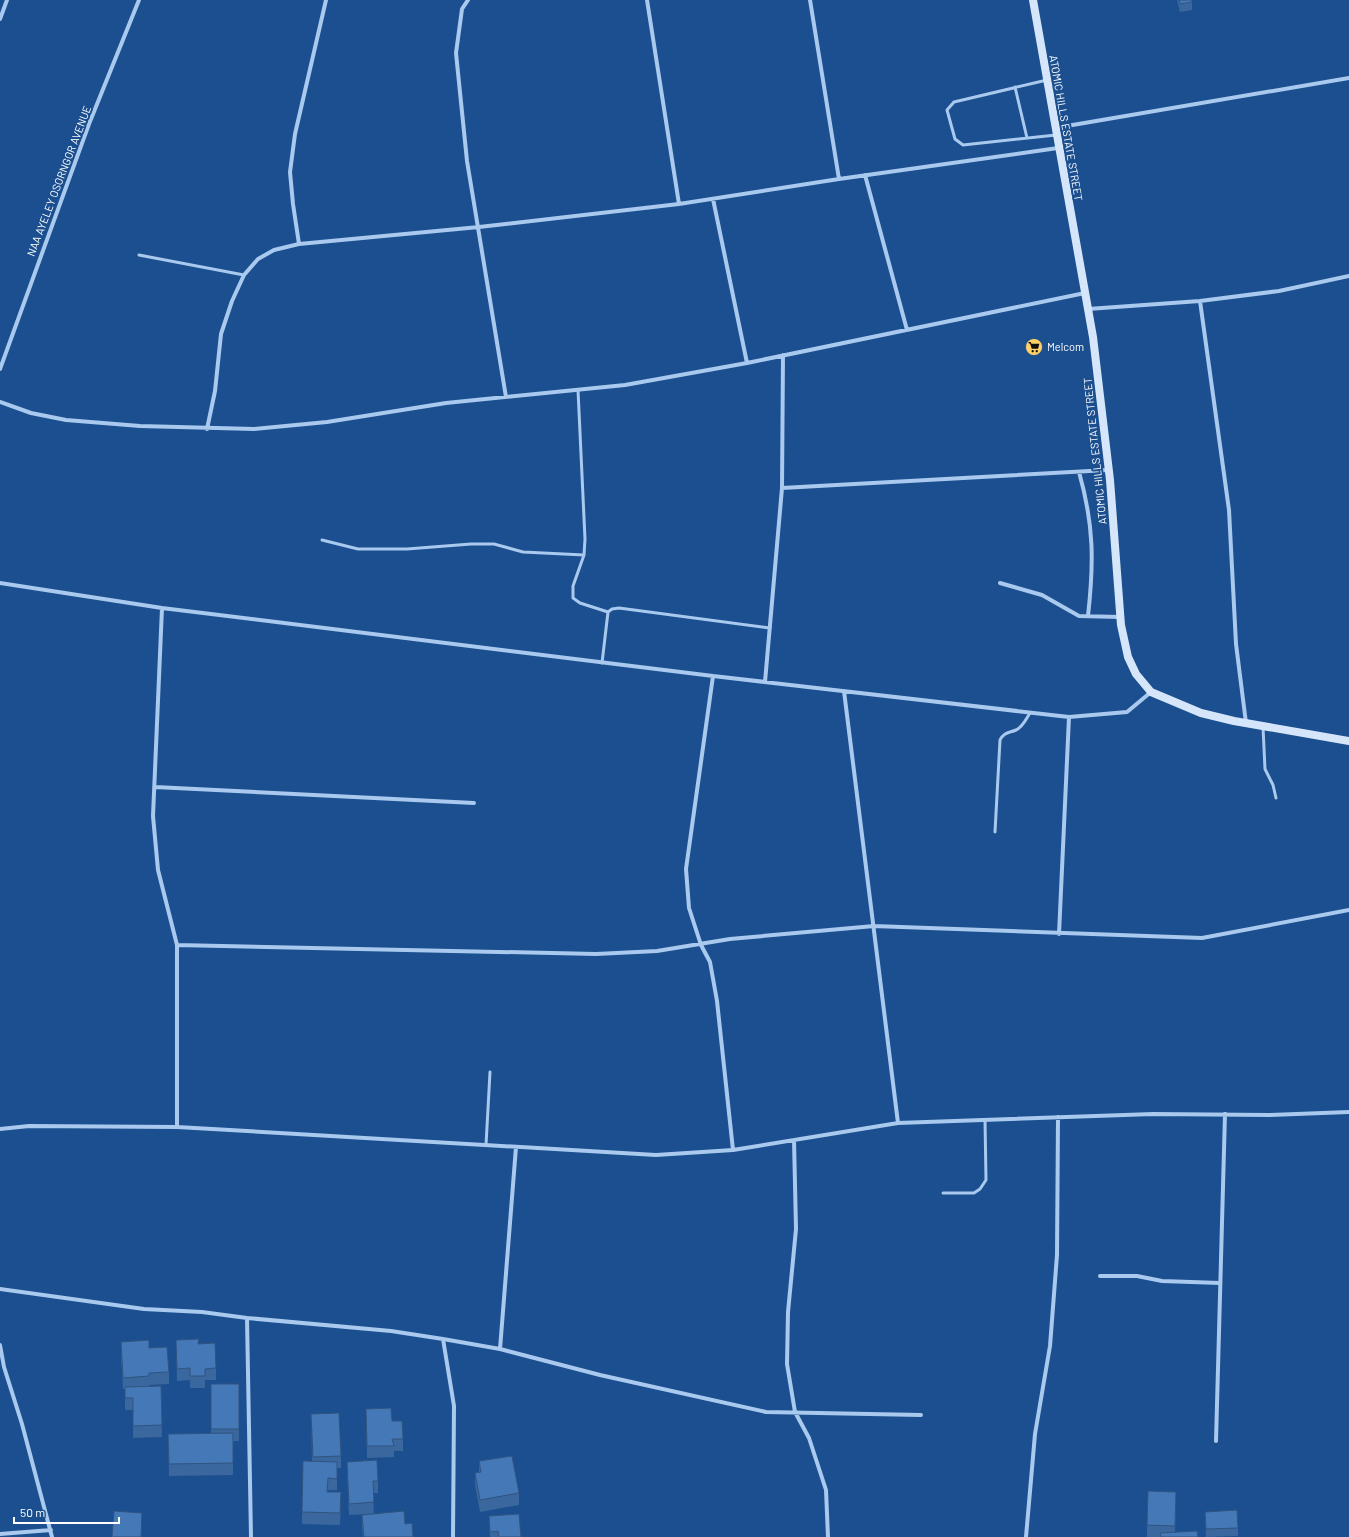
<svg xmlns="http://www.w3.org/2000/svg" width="1349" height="1537" viewBox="0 0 1349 1537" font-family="Barlow,sans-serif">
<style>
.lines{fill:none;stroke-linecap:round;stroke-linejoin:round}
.lane{stroke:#a9c9ee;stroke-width:3}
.street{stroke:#a9c9ee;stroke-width:4}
.secondary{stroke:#d6e6fa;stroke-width:8}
.wall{fill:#3a679d}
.shaded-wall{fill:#305480}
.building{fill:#4478b7;stroke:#305480}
.labels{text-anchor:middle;stroke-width:4;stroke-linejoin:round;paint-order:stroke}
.street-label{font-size:11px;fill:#fff;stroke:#1b4f8f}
.poi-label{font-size:11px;fill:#fff;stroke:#1b4f8f;text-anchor:start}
</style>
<rect width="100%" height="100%" fill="#1b4f8f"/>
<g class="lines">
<!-- lane -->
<path class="lane" d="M1047,80L954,102L947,110L955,139L963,145L1056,135
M1015,87L1027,138
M139,255L244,275
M578,390L585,539L584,555L573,586V598L580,603L608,612
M322,540L358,549H407L471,544H494L523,552L584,555
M602,663L608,612L612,609L619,608L770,628
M1263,727L1265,769L1273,785L1276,798
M995,832L1000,740C1004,732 1009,733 1016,730C1023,727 1026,719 1030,713
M486,1145L490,1072
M943,1193H974L980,1189L986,1180L985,1120"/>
<!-- street -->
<path class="street" d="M468,0L462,9L456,53L467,161L506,397
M647,0L679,204
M810,0L839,179
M0,19L7,0
M1055,128L1349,78
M865,175L907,330
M713,199L747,363
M299,244L293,204L290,172L295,134L326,0
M1200,301L1229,510L1236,644L1246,723
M1088,309L1200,301L1279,291L1349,276
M0,369L89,124L139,0
M0,402L31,413L66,420L140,426L254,429L327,422L446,403L625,385L747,363L1085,293
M207,429L215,391L221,334L232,301L244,275L258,259L274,250L299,244L479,227L679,204L839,179L1058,148
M1079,472C1094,525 1094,562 1088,616
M782,488L1108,470
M0,583L162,608L713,676L1069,717L1127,712L1151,692
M1000,583L1042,595L1079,616L1120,617
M162,608L153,816L158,870L177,945V1127
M713,676L686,869L689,908L701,945L710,962L717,1001L733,1150
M765,682L782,488L783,355
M844,691L898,1123
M155,787L474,803
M1059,934L1069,717
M177,945L596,954L657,951L730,939L874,926L1202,938L1349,910
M0,1129L29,1126L177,1127L656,1155L733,1150L898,1123L1153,1114L1269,1115L1349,1112
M794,1140L796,1229L788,1312L787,1364L795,1412L809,1438L826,1490L828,1537
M1100,1276H1137L1162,1281L1220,1283
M0,1289L144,1309L202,1312L247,1318L391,1331L443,1339L500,1349L600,1375L766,1412L921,1415
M247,1318L251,1537
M443,1339L454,1406L453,1537
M0,1345L4,1367L22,1424L52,1537
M500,1349L516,1147
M1216,1441L1225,1114
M0,1534L51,1530
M1026,1537L1035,1434L1050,1346L1057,1255L1058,1117"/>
<!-- secondary -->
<path class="secondary" d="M1033,0L1093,337L1110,480L1121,625L1128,657L1136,674L1151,692L1201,713L1234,721L1349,741"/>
</g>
<!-- wall -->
<path class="wall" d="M1177,0H1192V10L1180,12Z
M176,1340L199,1344L216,1368V1380H205V1388H190V1380L177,1381Z
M121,1342L149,1348L169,1372V1384L149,1385V1386H161L162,1437L133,1438V1410H125V1389H123L121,1354Z
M211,1384H239V1441H233V1475L169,1476L168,1434H211Z
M366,1409L392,1421L403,1439V1451H394V1457L367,1458Z
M311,1414L341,1456V1468H337V1490H328V1492L341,1504L340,1525L302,1524V1512L312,1461Z
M479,1461L519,1493V1505L480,1512L475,1485V1473L479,1472Z
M347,1462L378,1481V1493H373L374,1514L405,1524L413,1537H363L362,1527V1515L373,1514L349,1515L347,1474Z
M1176,1504L1175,1532L1198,1537H1147V1525Z
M1205,1512L1238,1528V1536L1206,1537Z
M489,1516L521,1537H490Z"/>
<!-- shaded-wall -->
<path class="shaded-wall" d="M142,1513V1537H141Z"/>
<!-- building -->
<path class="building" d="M1179,0H1192V2L1180,4Z
M199,1339L198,1344L215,1343L216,1368L205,1369V1376H190V1368L177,1369L176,1340Z
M149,1340V1348L167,1347L169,1372L149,1373V1376L123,1378L121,1342Z
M211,1384H239V1429H211Z
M161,1386L162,1425L133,1426V1398H125V1387Z
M391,1408L392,1421H402L403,1439H392L394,1446H367L366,1409Z
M339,1413L341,1456L313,1457L311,1414Z
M233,1433V1463L169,1464L168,1434Z
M512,1456L519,1493L480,1500L475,1473L481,1472L479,1461Z
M377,1460L378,1481H373L374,1502L349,1504L347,1462Z
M303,1461L337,1462V1479L328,1478L327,1492H341L340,1513L302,1512Z
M1148,1491L1176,1492L1175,1526L1147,1525Z
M1237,1510L1238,1528L1206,1529L1205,1512Z
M114,1511L142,1513L141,1537H112Z
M404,1511L405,1524L412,1523L413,1537H364L362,1515Z
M519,1514L521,1537H499L498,1531L490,1532L489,1516Z
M1197,1531L1198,1537H1161L1160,1533Z"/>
<!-- icons -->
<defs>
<g id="supermarket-disc" transform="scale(0.9)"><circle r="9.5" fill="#ffd166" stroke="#1b4f8f"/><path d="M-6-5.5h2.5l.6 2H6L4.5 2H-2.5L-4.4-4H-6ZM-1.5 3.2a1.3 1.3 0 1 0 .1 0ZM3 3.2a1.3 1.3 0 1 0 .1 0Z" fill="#111"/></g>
</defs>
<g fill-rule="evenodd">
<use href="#supermarket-disc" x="1034" y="347"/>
</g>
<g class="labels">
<!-- street labels -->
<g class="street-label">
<text transform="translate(1066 128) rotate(80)" y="4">ATOMIC HILLS ESTATE STREET</text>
<text transform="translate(59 181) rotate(-69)" y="4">NAA AYELEY OSORNGOR AVENUE</text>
<text transform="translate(1095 451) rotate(-96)" y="4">ATOMIC HILLS ESTATE STREET</text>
</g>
<!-- poi labels -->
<g class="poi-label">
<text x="1047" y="351">Melcom</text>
</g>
</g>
<!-- scale -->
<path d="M14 1517v6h105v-6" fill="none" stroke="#ffffff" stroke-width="2"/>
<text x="20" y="1517" font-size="12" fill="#ffffff" stroke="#1b4f8f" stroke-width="3" paint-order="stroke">50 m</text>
</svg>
